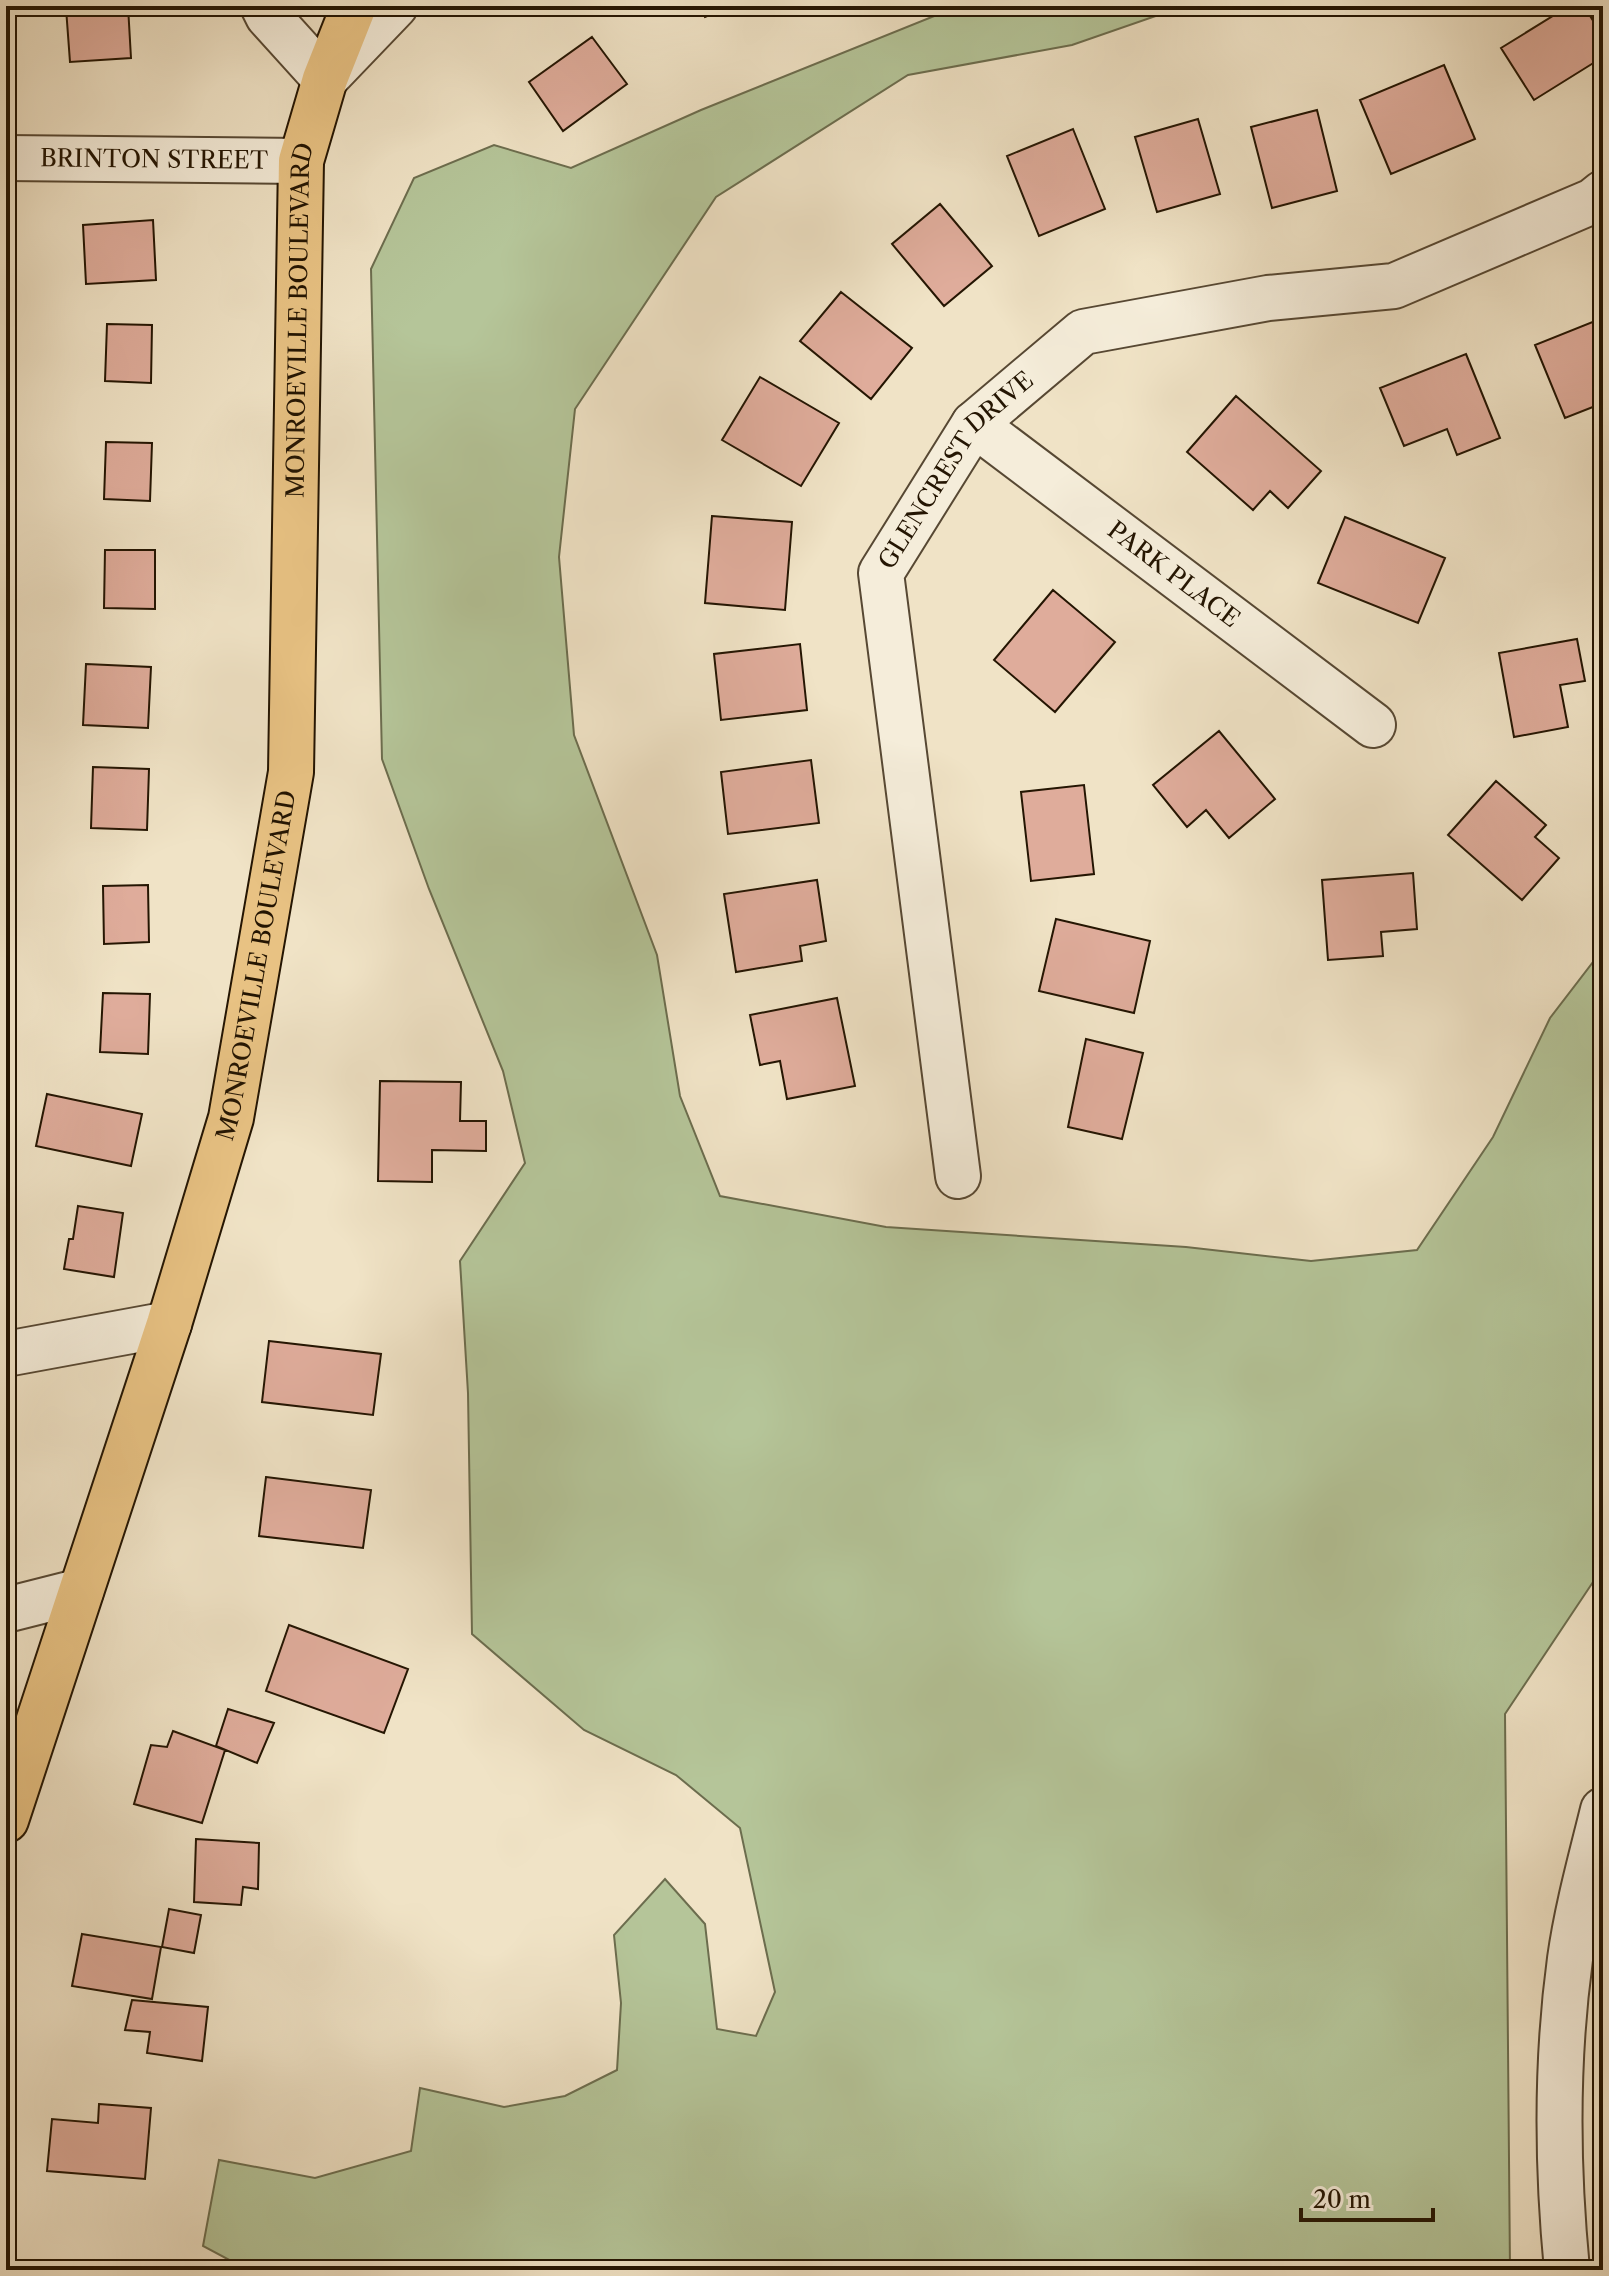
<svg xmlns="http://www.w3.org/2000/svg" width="1609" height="2276" viewBox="0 0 1609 2276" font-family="'Libre Caslon Text',serif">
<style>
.green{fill:#b5c599;stroke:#6c6d4e;stroke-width:2}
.building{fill:#dfac9b;stroke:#241502;stroke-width:2}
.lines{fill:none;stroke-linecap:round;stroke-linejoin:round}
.minor-casing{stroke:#574833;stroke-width:48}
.major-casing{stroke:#241502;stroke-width:48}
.minor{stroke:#f5edda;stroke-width:44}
.major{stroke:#e8c283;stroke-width:44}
.labels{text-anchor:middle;stroke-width:6;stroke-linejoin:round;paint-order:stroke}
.street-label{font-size:24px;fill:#241502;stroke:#f5edda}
</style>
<rect width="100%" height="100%" fill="#f0e3c6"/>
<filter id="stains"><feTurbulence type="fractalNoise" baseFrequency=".0025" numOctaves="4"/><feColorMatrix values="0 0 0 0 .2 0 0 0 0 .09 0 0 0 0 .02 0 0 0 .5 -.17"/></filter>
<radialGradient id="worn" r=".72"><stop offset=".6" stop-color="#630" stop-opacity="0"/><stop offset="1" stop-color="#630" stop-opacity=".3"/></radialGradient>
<!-- green -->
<path class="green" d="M959,6H1174L1176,9L1072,45L908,75L716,197L575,409L559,557L574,735L657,955L680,1096L720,1196L886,1227L1186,1247L1311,1261L1417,1250L1493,1137L1550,1018L1603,949V1567L1505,1714L1510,2270H248L203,2246L219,2160L315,2178L411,2151L420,2088L504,2107L565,2096L617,2070L621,2003L614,1935L665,1879L705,1924L717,2029L756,2036L775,1992L740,1828L676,1775L584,1730L472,1634L468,1393L460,1261L525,1163L503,1071L429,889L382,759L371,269L414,178L494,145L571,168L701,110Z"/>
<!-- building -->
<path class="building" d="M128,6L131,58L70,62L66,8Z
M700,6H732L705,17Z
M1569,6H1584L1603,37V57L1534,100L1501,48Z
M592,37L627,84L563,131L529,82Z
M1444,65L1475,139L1391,174L1360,100Z
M1317,110L1337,191L1272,208L1251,127Z
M1198,119L1220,194L1157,212L1135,137Z
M1073,129L1105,209L1039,236L1007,156Z
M940,204L992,266L944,306L892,244Z
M153,220L156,280L86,284L83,225Z
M841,292L912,348L871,399L800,341Z
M1600,319L1603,326V403L1565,418L1535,345Z
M107,324L152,325L151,383L105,381Z
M1466,354L1500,438L1457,455L1447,429L1404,446L1380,388Z
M760,377L839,423L801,486L722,440Z
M1236,396L1321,471L1288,508L1270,491L1253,510L1187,452Z
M106,442L152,443L150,501L104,499Z
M712,516L792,522L785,610L705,603Z
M1345,517L1445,558L1418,623L1318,583Z
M105,550H155V609L104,608Z
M1053,590L1115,642L1055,712L994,660Z
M1577,639L1585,681L1560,685L1568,727L1514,737L1499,653Z
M800,644L807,710L721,720L714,654Z
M86,664L151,667L148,728L83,725Z
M1219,731L1275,799L1229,838L1206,810L1187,827L1153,785Z
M811,760L819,823L728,834L721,772Z
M93,767L149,769L147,830L91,828Z
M1496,781L1546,825L1535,837L1559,858L1522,900L1448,835Z
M1084,785L1094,874L1031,881L1021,792Z
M1413,873L1417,929L1381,932L1383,956L1328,960L1322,880Z
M817,880L826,941L800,946L802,961L736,972L724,894Z
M148,885L149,942L104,944L103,886Z
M1056,919L1150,941L1134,1013L1039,991Z
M103,993L150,994L148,1054L100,1052Z
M837,998L855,1086L787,1099L780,1061L760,1065L750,1015Z
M1086,1039L1143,1053L1122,1139L1068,1127Z
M380,1081L461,1082L460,1121H486V1151L432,1150V1182L378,1181Z
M47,1094L142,1114L131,1166L36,1146Z
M78,1206L123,1213L114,1277L64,1269L69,1239H73Z
M269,1341L381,1354L373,1415L262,1402Z
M266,1477L371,1490L363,1548L259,1536Z
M289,1625L408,1669L384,1733L266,1691Z
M228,1709L274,1723L257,1763L216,1746Z
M173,1731L225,1750L202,1823L134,1804L151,1745L167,1747Z
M196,1839L259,1843L258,1889L243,1887L241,1905L194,1902Z
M169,1909L201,1915L194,1953L162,1947Z
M82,1934L161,1947L152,1999L72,1986Z
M132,2000L208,2007L202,2061L147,2053L150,2032L125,2030Z
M99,2104L151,2108L145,2179L47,2171L52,2119L98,2123Z"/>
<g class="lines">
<!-- minor casing -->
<g class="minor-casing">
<g id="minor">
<path d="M263,6L268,16L325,79L395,6"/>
<path id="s1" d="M6,158L301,161"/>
<path id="s2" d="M974,424L1373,725"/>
<path id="s3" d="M958,1176L881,573L974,424L1083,332L1268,298L1394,286L1593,201L1603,193"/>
<path d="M6,1354L169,1324"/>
<path d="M6,1610L81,1591"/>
<path d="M1567,2270C1557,2167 1556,2062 1570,1959C1577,1909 1591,1859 1603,1810"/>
</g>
</g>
<!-- major casing -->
<g class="major-casing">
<g id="major">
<path id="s4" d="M6,1820L169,1324L231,1118L291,772L301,161L325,79L354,6"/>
</g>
</g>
<!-- minor -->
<use href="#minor" class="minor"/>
<!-- major -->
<use href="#major" class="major"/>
</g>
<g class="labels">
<!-- street labels -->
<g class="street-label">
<text dy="8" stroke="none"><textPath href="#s1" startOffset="148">BRINTON STREET</textPath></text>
<text dy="8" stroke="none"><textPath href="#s4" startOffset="1540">MONROEVILLE BOULEVARD</textPath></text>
<text dy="8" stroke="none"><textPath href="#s3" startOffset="736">GLENCREST DRIVE</textPath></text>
<text dy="8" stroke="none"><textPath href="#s2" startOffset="250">PARK PLACE</textPath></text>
<text dy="8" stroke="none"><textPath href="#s4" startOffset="892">MONROEVILLE BOULEVARD</textPath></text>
</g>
</g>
<!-- margin -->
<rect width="1609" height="2276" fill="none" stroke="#f0e3c6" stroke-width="32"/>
<rect x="8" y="8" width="1593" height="2260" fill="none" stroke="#241502" stroke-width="4"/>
<rect x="16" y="16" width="1577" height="2244" fill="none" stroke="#241502" stroke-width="2"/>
<!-- scale -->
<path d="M1301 2208v12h132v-12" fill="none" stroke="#241502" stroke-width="4"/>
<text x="1313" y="2208" font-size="24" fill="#241502" stroke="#f5edda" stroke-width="6" paint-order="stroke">20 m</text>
<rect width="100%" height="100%" filter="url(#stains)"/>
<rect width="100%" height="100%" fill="url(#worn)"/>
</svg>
